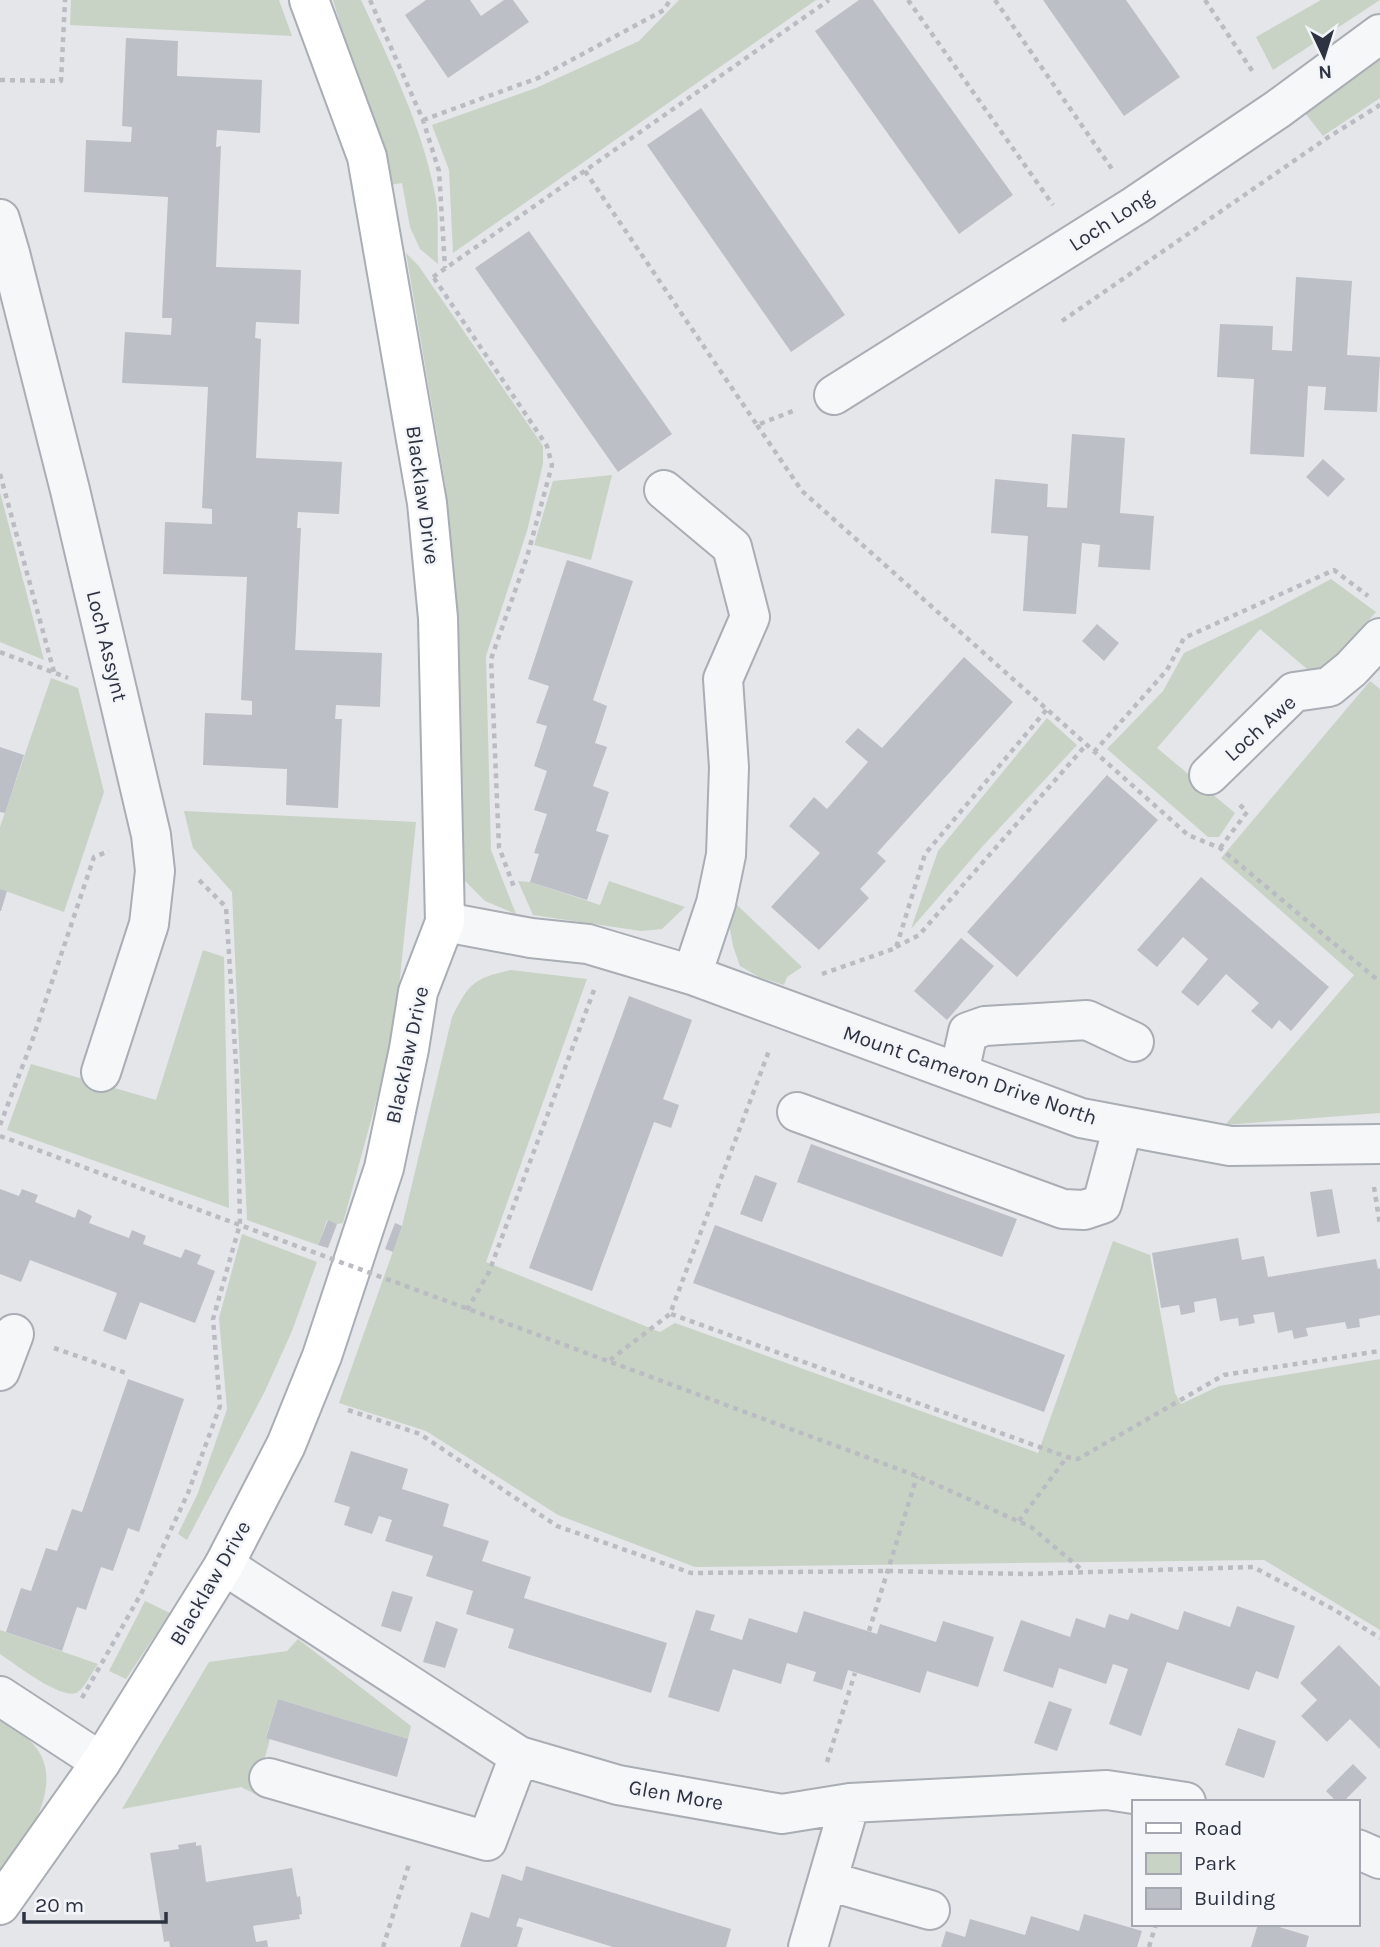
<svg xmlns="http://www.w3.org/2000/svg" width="1380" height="1947" viewBox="0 0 1380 1947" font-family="Karla,sans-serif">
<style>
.green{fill:#c8d3c6}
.building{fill:#bcbfc6}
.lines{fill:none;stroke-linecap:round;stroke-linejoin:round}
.street-casing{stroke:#a9adb4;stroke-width:42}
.secondary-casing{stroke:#a9adb4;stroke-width:42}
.path{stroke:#babcc2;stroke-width:4.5;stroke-dasharray:5 5;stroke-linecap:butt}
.street{stroke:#f6f7f9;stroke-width:38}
.secondary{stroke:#fff;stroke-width:38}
.path-bridge{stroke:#babcc2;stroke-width:4.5;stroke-dasharray:5 5;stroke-linecap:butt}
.labels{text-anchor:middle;stroke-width:5;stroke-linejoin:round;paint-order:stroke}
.street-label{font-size:21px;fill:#2d3341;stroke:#f3f5f8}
</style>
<rect width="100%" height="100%" fill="#e4e6ea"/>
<!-- green -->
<path class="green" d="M71,0H279L292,36L70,25Z
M333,0H361C391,64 423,128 436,199C439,219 437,243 438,264L420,249L410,227L402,183L389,185Z
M679,0H816L453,253L449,170L432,125L536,88L639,41Z
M1321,0H1380L1273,70L1256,37Z
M1380,51V98L1323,136L1298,104Z
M406,253L418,265L543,446V464L527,531L486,656L491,850L516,914L485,901L461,877L456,840L459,647L445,483Z
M612,475L591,560L534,545L553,481Z
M0,492L44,660L0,642Z
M1331,579L1376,612L1323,673L1314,675L1260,629L1157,748L1235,813L1219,837H1208L1107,749L1163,691L1184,653L1266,614Z
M51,678L78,688L104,792L64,912L0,889V827Z
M1370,681L1380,689V1113L1225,1125L1354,975L1221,858Z
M1047,718L1077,745L981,848L911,929L938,851Z
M184,811L416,822L394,1036L343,1223L337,1224L327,1220L318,1245L247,1220L232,892L193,848Z
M518,881L530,882L600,905L609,881L685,907L662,929L641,931L533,915Z
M736,904L802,967L787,977L784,985L759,977L740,966L733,946L729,924Z
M203,950L224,957L229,1208L7,1130L31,1064L156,1100Z
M511,970L587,979L486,1262L660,1332L675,1323L1038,1453L1113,1241L1150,1255L1175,1393L1181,1404L1219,1386L1380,1359V1630L1264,1560L695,1567L558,1515L426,1431L339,1403L402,1226L452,1017C469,983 474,978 511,970Z
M242,1234L317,1262L292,1331L265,1391L187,1540L178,1534L198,1493L227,1409L219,1318Z
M145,1601L170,1613L126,1679L109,1671Z
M0,1630L98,1664C92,1672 86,1686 78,1692C63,1702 14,1663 0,1654Z
M298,1639L411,1726L408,1739L278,1699L266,1737L270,1739L255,1794L241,1787L122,1809L209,1662L287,1651Z
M0,1719C11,1727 25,1735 34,1745C68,1784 24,1844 0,1876Z"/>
<!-- building -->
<path class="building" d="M426,0H470L481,16L504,0H513L529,22L448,78L405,15Z
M859,0H873L1013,195L959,234L815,31Z
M1043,0H1126L1180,77L1124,116Z
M126,38L178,41L177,76L262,80L260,133L217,130L216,147L221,146L216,267L301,270L299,324L256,322L255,338L261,339L256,458L342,462L339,514L298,512L297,528H301L295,650L382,653L380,707L336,705L335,719H342L338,808L286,805L287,769L203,765L205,713L252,715V701L241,700L247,577L163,574L165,522L212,524V509L202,508L208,387L122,383L125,332L171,335L172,318H162L168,197L84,192L86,140L131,142L132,127L122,126Z
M701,108L845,315L791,352L647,145Z
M529,231L672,434L618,472L475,268Z
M1296,277L1352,281L1347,355L1380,357L1377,412L1324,410L1326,387L1308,386L1304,457L1250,454L1254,379L1217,377L1220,324L1273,326L1272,350L1292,351Z
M1072,434L1125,438L1120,513L1154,516L1150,570L1098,567L1100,545L1082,543L1076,614L1023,611L1028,536L991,533L995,479L1048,484L1047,507L1067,508Z
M1323,459L1345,479L1328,497L1306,477Z
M567,560L633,581L593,700L607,706L595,743L607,747L593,786L609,792L596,831L609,835L587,900L530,882L539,854L534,853L547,814L534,810L547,771L534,766L547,726L536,723L549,686L528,679Z
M1097,624L1119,643L1104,661L1082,641Z
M964,657L1013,702L877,853L886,861L860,889L869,898L819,950L771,907L820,853L789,826L814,797L827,809L868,762L845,742L858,728L882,748Z
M0,747L24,755L5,813L0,812Z
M1107,775L1158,820L1017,977L967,932Z
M1201,877L1329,987L1291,1031L1279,1020L1272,1029L1251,1011L1259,1003L1226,974L1198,1006L1181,992L1208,959L1183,937L1157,967L1137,950Z
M0,889L7,891L1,911H0Z
M961,938L994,966L947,1020L914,991Z
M629,996L692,1020L663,1099L679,1105L671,1128L654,1122L592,1291L529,1268Z
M811,1144L1017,1219L1002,1257L797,1182Z
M755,1175L777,1183L762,1222L740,1214Z
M0,1189L19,1196L22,1189L38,1195L35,1202L75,1218L78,1209L92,1216L89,1223L129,1238L132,1230L146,1236L143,1244L181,1258L185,1249L201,1255L197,1264L215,1271L195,1323L140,1302L126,1340L103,1331L117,1293L30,1260L21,1282L0,1274Z
M1332,1189L1340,1233L1317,1237L1310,1192Z
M328,1220L337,1224L328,1248L318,1245Z
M395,1223L402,1226L393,1252L385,1249Z
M715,1225L1065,1355L1044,1412L693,1283Z
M1238,1238L1242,1260L1264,1256L1268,1277L1376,1259L1378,1269L1380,1268V1315L1359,1319L1360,1327L1347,1329L1345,1322L1306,1328L1308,1336L1294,1339L1292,1330L1278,1333L1274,1312L1253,1315L1255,1323L1239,1326L1238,1318L1220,1321L1216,1298L1194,1302L1195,1312L1181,1315L1179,1305L1161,1308L1152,1253Z
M128,1379L184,1399L139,1532L128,1528L113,1571L101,1567L86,1610L77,1607L62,1651L6,1632L21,1588L31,1591L46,1548L57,1551L72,1509L82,1512Z
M351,1451L408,1469L402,1489L449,1504L443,1526L489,1541L482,1561L531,1577L524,1598L667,1643L651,1693L508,1648L514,1629L466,1614L473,1591L426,1576L433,1556L385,1541L392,1520L379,1516L372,1534L344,1525L350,1507L334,1502Z
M392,1591L413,1597L401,1632L381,1626Z
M1237,1606L1295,1626L1278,1679L1256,1671L1249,1690L1167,1662L1141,1736L1109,1724L1128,1669L1113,1664L1106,1684L1059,1668L1053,1688L1003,1671L1021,1620L1070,1637L1076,1618L1105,1628L1109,1614L1128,1620L1131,1613L1178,1630L1184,1611L1230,1627Z
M696,1610L715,1615L710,1630L742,1640L749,1618L797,1633L804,1611L877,1634L880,1624L936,1642L943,1621L994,1637L978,1687L927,1671L920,1693L848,1670L842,1690L813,1681L816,1672L787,1663L781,1684L733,1669L719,1712L668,1697Z
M436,1621L458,1629L445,1668L423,1662Z
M1339,1645L1380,1687V1749L1350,1719L1327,1742L1301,1716L1317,1700L1300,1683Z
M278,1699L408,1739L397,1777L266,1738Z
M1049,1701L1072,1709L1057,1751L1034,1743Z
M1238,1728L1276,1741L1264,1778L1225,1765Z
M1353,1764L1367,1778L1343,1802H1337L1326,1791Z
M196,1842V1846L201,1845L206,1882L292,1868L297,1897L300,1896L302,1914L299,1915L300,1919L253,1926L256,1942L267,1940L268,1947H170L169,1941L164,1942L150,1853L179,1849L178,1845Z
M526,1866L731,1929L726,1947H613L519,1918L516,1926L523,1928L517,1947H460L471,1912L489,1918L502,1874L522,1881Z
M1084,1914L1142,1931L1137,1947H941L946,1931L965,1937L970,1919L1025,1935L1031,1916L1079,1931Z
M1258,1924H1269L1309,1936L1306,1947H1251Z"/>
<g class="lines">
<!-- street casing -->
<g class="street-casing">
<path id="street" d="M0,219L10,253L70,490L151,835L155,871L149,924L101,1072
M834,395L1136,205L1278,109L1380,34
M664,490L732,547L750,617L723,679L729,767L726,855L716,903L692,975
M1209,775L1294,692L1329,687L1351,669L1380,638
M445,922L531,938L588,944L692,975L1081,1118L1230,1146L1380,1144
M959,1073L968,1032L985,1026L1087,1020L1134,1042
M797,1112L1063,1209L1084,1210L1102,1204L1123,1126
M0,1371L14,1334
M224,1565L519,1756L618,1785L782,1814L850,1803L1107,1790L1186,1802
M0,1696L101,1762
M269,1778L487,1841L519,1756
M1357,1849L1380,1859
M828,1881L930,1910
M808,1947L850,1803"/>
</g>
<!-- secondary casing -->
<g class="secondary-casing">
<path id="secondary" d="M0,1905L101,1762L224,1565L286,1445L322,1356L384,1168L409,1049L418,992L445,922L438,618L427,503L367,157L309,0"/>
</g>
<!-- path -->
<path class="path" d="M370,0L423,120L439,171L445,268
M908,0L1053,205
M995,0L1112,169
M1205,0L1253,72
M0,80L61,81L65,0
M423,120L538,78L664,10L670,0
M585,171L757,425L793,411
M433,277L829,0
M434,278L547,446L552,465L527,557L491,659L499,847L515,890
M1062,321L1327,138L1380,105
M757,425L802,491L1188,835L1220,848L1380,982
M0,474L54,672
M0,652L68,678
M1094,752L1167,670L1184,638L1334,570L1368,596
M1220,848L1247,812L1239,804
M896,947L919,935L1086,745
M822,974L896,948L925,854L1048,708
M0,1125L31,1044L94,857L109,851
M0,1136L264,1234
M1374,1187L1380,1225
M452,1303L917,1476L1031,1527L1082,1570
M467,1310L489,1272L594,990
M671,1314L1067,1457L1078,1459L1224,1375L1380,1351
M54,1348L126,1373
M610,1360L670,1314L770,1048
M348,1410L420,1434L557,1526L691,1573L888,1571L1026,1574L1253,1567L1333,1609L1380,1638
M1019,1521L1067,1457
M869,1631L917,1476
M82,1698L142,1592L188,1493L220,1406L213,1319L240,1224L237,1080L226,907L198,879
M827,1762L855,1673
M383,1947L409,1864
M1149,1947L1156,1924"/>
<!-- street -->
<use href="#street" class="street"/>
<!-- secondary -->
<use href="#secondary" class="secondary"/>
<!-- path-bridge -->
<path class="path-bridge" d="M264,1234L452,1303"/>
</g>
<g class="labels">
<!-- street labels -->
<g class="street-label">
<text transform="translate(1111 220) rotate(-33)" y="7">Loch Long</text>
<text transform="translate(423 495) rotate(82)" y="7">Blacklaw Drive</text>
<text transform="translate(107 646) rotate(76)" y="7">Loch Assynt</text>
<text transform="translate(1260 728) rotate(-42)" y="7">Loch Awe</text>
<text transform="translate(407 1055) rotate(-78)" y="7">Blacklaw Drive</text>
<text transform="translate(970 1075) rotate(19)" y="7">Mount Cameron Drive North</text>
<text transform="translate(210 1583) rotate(-60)" y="7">Blacklaw Drive</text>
<text transform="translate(676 1795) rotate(10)" y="7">Glen More</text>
</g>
</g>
<!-- legend -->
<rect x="1132" y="1800" width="228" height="126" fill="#f3f5f8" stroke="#a4a7af" stroke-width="2"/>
<rect x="1146" y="1823" width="35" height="10" fill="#ffffff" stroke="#a4a7af" stroke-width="2"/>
<text x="1194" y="1835" font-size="21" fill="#2d3341">Road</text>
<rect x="1146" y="1853" width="35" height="21" fill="#c8d3c6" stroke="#a4a7af" stroke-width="2"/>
<text x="1194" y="1870" font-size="21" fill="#2d3341">Park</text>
<rect x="1146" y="1888" width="35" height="21" fill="#bcbfc6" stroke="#a4a7af" stroke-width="2"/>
<text x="1194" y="1905" font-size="21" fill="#2d3341">Building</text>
<!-- north arrow -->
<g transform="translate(1324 56) rotate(176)" stroke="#f3f5f8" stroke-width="5" paint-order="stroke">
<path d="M0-5L12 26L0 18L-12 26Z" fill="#2d3341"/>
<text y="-10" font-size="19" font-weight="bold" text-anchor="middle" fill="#2d3341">N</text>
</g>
<!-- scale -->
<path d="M24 1912v10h142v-10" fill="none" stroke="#2d3341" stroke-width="3.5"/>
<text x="35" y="1912" font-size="21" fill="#2d3341" stroke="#f3f5f8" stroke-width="5" paint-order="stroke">20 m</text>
</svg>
